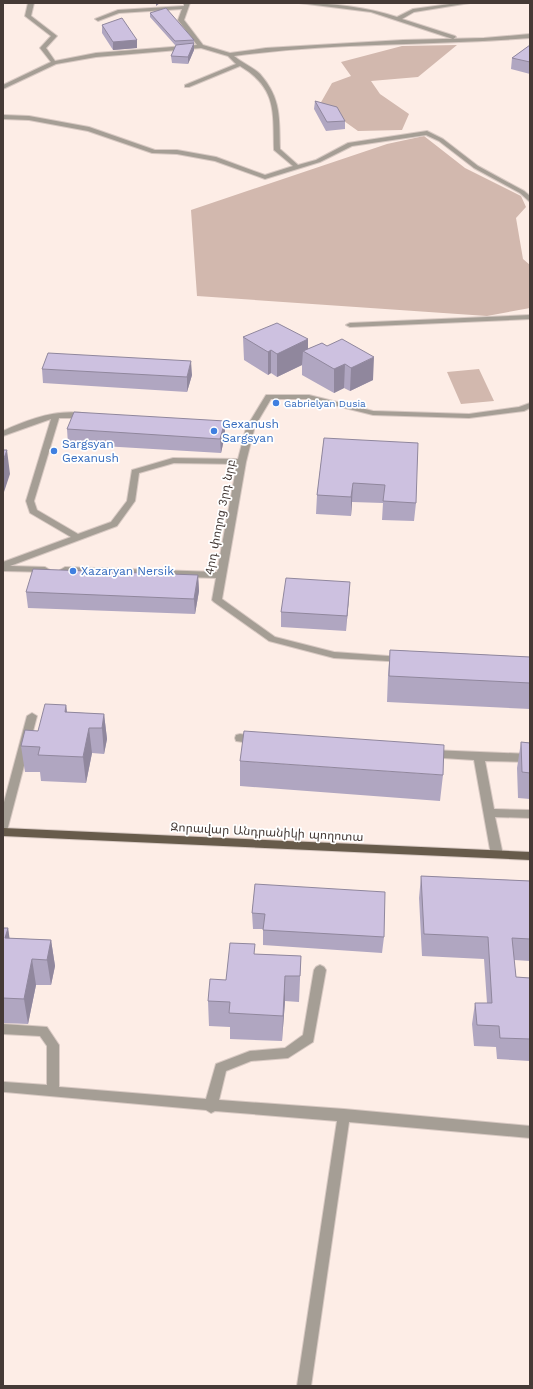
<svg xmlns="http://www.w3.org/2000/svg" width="533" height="1389" viewBox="0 0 533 1389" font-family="'Work Sans','Noto Sans Armenian',sans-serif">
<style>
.green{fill:#d2b8ae}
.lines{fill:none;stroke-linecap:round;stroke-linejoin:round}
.minor-casing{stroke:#d8c9c3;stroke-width:2}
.major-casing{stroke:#d8c9c3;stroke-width:2}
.minor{fill:#a59e95;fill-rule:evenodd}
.major{fill:#675b4b;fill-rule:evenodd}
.wall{fill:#b0a6c1}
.shaded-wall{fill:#90879d}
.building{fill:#cdc1e0;stroke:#90879d}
.shop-dot{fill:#3f7fe0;stroke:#fff;stroke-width:1.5}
.labels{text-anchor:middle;stroke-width:3.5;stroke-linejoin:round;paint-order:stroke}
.far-shop-label{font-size:10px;fill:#366cbe;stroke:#fff;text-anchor:start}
.shop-label{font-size:12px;fill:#366cbe;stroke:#fff;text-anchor:start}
.street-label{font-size:12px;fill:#453a36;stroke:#fff}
</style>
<rect width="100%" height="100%" fill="#fdede6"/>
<!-- green -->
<path class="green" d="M457,45L418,77L371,81L380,94L409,114L402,130L358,131L320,104L332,83L351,76L341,62L402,46Z
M424,136L465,168L521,196L526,207L516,218L523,259L530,265V308L487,316L197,296L191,210L387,144Z
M479,369L494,401L461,404L447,372Z"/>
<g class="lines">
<!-- minor casing -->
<g class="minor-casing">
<path id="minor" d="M28,3H34L31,16L57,36L46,48L55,61L96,53L197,45L178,20L182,9L119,13L98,21L95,19L118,10L184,6V3H190L184,20L203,45L230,53L266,48L403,40L484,38L530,34V38C432,46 332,42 234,56C242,63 253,67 260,74C282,99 279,119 280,149L298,165L316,160L348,143L427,131L443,139L478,166L524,191L530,196V202L520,193L474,168L439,141L426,135L352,146L320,162L265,179L215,161L177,154L152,153L88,131L29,120L3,119V115L29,116L89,127L155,150H177L216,157L265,175L293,166L274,150C273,111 277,88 240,66L189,87H185V85L236,64L228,56L201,48L96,57L56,64L3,89V85L51,62L40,48L51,36L25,16Z
M299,3C332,3 366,7 397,17L413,9L457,3H470L414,12L402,19L455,36L456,37L453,39L371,12Z
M530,315V319L350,327L346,325L350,323Z
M266,395H309L373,411L469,414L519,407L530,403V408L524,411L469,418L373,415L309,399H271L255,426L246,462L222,599L275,637L334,652L402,657L407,660L405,662L334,658L269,641L214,602L212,600L216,578L65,573L60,570L65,567L217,572L237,464L174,463L139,473L135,501L117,526L10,566L45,567L50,570L48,572L3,571V562L71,537L30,513L26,501L51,419L3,436V431C29,419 59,408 88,414V418H59L34,501L37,510L78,534L111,522L127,501L132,470L173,458L238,459L246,428L211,426L207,424L211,422L249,423Z
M32,713L37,716L8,827L7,830L3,831V806L27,716Z
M240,734L256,736L261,740L256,744L236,741L235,738L236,735Z
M431,750L530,754V762L485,761L494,809L530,810V818L495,817L503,855L501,858H493L491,855L474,760L427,757L426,754Z
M320,965L324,967L326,970L313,1042L288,1058L251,1061L226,1071L219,1100L344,1109L530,1126V1138L349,1122L311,1386H297L337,1121L215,1111L211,1113L206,1110L5,1092H3V1082H5L47,1085V1046L40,1036L3,1034V1024L47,1027L59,1045V1087L206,1099L216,1064L250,1051L285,1048L303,1035L314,970L316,967Z"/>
</g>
<!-- major casing -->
<g class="major-casing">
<path id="major" d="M3,828L530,852V860L3,836Z"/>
</g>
<!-- minor -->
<use href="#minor" class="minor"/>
<!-- major -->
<use href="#major" class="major"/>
</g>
<!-- wall -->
<path class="wall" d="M150,13L194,40V50L188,64L172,63L171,56L176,45H175L150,17Z
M102,25L137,40V48L113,50L102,33Z
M530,45V74L511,69L512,58Z
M315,101L345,121V129L326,131L314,109Z
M243,337L308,339V349L322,343L373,380L350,391L344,388L334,393L302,375V365L277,377L271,373L268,375L244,360Z
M42,369L192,375L187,392L43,383Z
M225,421V435L221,453L68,444L67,429Z
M324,438L416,503L414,521L382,520L383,503L352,502L351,516L316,514L317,495Z
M198,575L199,591L195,614L28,608L26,592Z
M349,597L346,631L281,627V612Z
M390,650L530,657V709L387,702L388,675Z
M66,705L67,712L104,714L107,739L104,754L92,753L86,783L41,781L40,772H25L21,746L38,731Z
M521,742L530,743V799L518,798L517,768Z
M240,761L443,775L440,801L240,786Z
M421,876L530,881V961L514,960L516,977L530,978V1061L497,1059L496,1047L474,1046L472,1024L475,1003H487L484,959L422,956L419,898Z
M255,884L384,937L382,953L263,945V929H253L252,913Z
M3,928H8L9,938L51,940L55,966L51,985H36L28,1024L3,1023Z
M255,954L301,956L299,1002L285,1001L282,1041L230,1039V1027L209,1026L208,1001L226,980Z"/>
<!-- shaded-wall -->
<path class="shaded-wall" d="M156,3H160L156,6Z
M137,40V48L113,50V42Z
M194,43V50L188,64V57Z
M308,339V354L303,351L302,365L277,377V354Z
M271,350V373L268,375V352Z
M374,357L373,380L350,391L351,368Z
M191,361L192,375L187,392V377Z
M345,364L344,388L334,393V369Z
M225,421V435L221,453L220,439Z
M7,450L10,474L3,495V461Z
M353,483L352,502L351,516V497Z
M198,575L199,591L195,614L194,599Z
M350,582L349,597L346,631L347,616Z
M66,705L69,730L65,712Z
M104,714L107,739L104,754L102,728Z
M89,728L92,753L86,783L83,757Z
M8,928L12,954L5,938Z
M51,940L55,966L51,985L47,960Z
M32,959L36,985L28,1024L24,999Z
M285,976V1001L282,1041L283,1016Z"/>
<!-- building -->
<path class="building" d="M166,8L194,40L175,41L150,13Z
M122,18L137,40L113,42L102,25Z
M194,43L188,57L171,56L176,45Z
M530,45V62L512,58Z
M315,101L337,107L345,121L327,122Z
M277,323L308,339L277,354L271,350L268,352L243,337Z
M342,339L374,357L351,368L345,364L334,369L303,351L322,343L327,346Z
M48,353L191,361L187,377L42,369Z
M74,412L225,421L220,439L67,429Z
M324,438L418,443L416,503L383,501L385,485L353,483L351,497L317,495Z
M3,450H7L3,461Z
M33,569L198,575L194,599L26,592Z
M286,578L350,582L347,616L281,612Z
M390,650L530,657V683L389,676Z
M45,704L66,705L65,712L104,714L102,728H89L83,757L38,755L40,747L21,746L25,730L38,731Z
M244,731L444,745L443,775L240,761Z
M521,742L530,743V773L522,772Z
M421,876L530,881V939L512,938L516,977L530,978V1039L500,1038L499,1026L477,1025L475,1003H492L488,937L424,934Z
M255,884L385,892L384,937L263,930L265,914L252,913Z
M3,928H8L5,938L51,940L47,960L32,959L24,999L3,998Z
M230,943L255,944L254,954L301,956L300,976H285L283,1016L229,1013L230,1002L208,1001L210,979L226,980Z"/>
<!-- markers -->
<g class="shop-dot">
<circle cx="276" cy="403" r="4"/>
<circle cx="214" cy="431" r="4"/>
<circle cx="54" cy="451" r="4"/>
<circle cx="73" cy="571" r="4"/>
</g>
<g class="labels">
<!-- far-shop labels -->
<g class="far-shop-label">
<text x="284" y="407">Gabrielyan Dusia</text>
</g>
<!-- shop labels -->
<g class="shop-label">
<text x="222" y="428">Gexanush<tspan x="222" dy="14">Sargsyan</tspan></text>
<text x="62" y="448">Sargsyan<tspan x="62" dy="14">Gexanush</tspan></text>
<text x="81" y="575">Xazaryan Nersik</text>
</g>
<!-- street labels -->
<g class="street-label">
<text transform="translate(220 517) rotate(-79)" y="4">4րդ փողոց 3րդ նրբ</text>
<text transform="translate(267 832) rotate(3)" y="4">Զորավար Անդրանիկի պողոտա</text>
</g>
</g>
<!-- border -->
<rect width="533" height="1389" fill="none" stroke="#453a36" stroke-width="8"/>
</svg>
